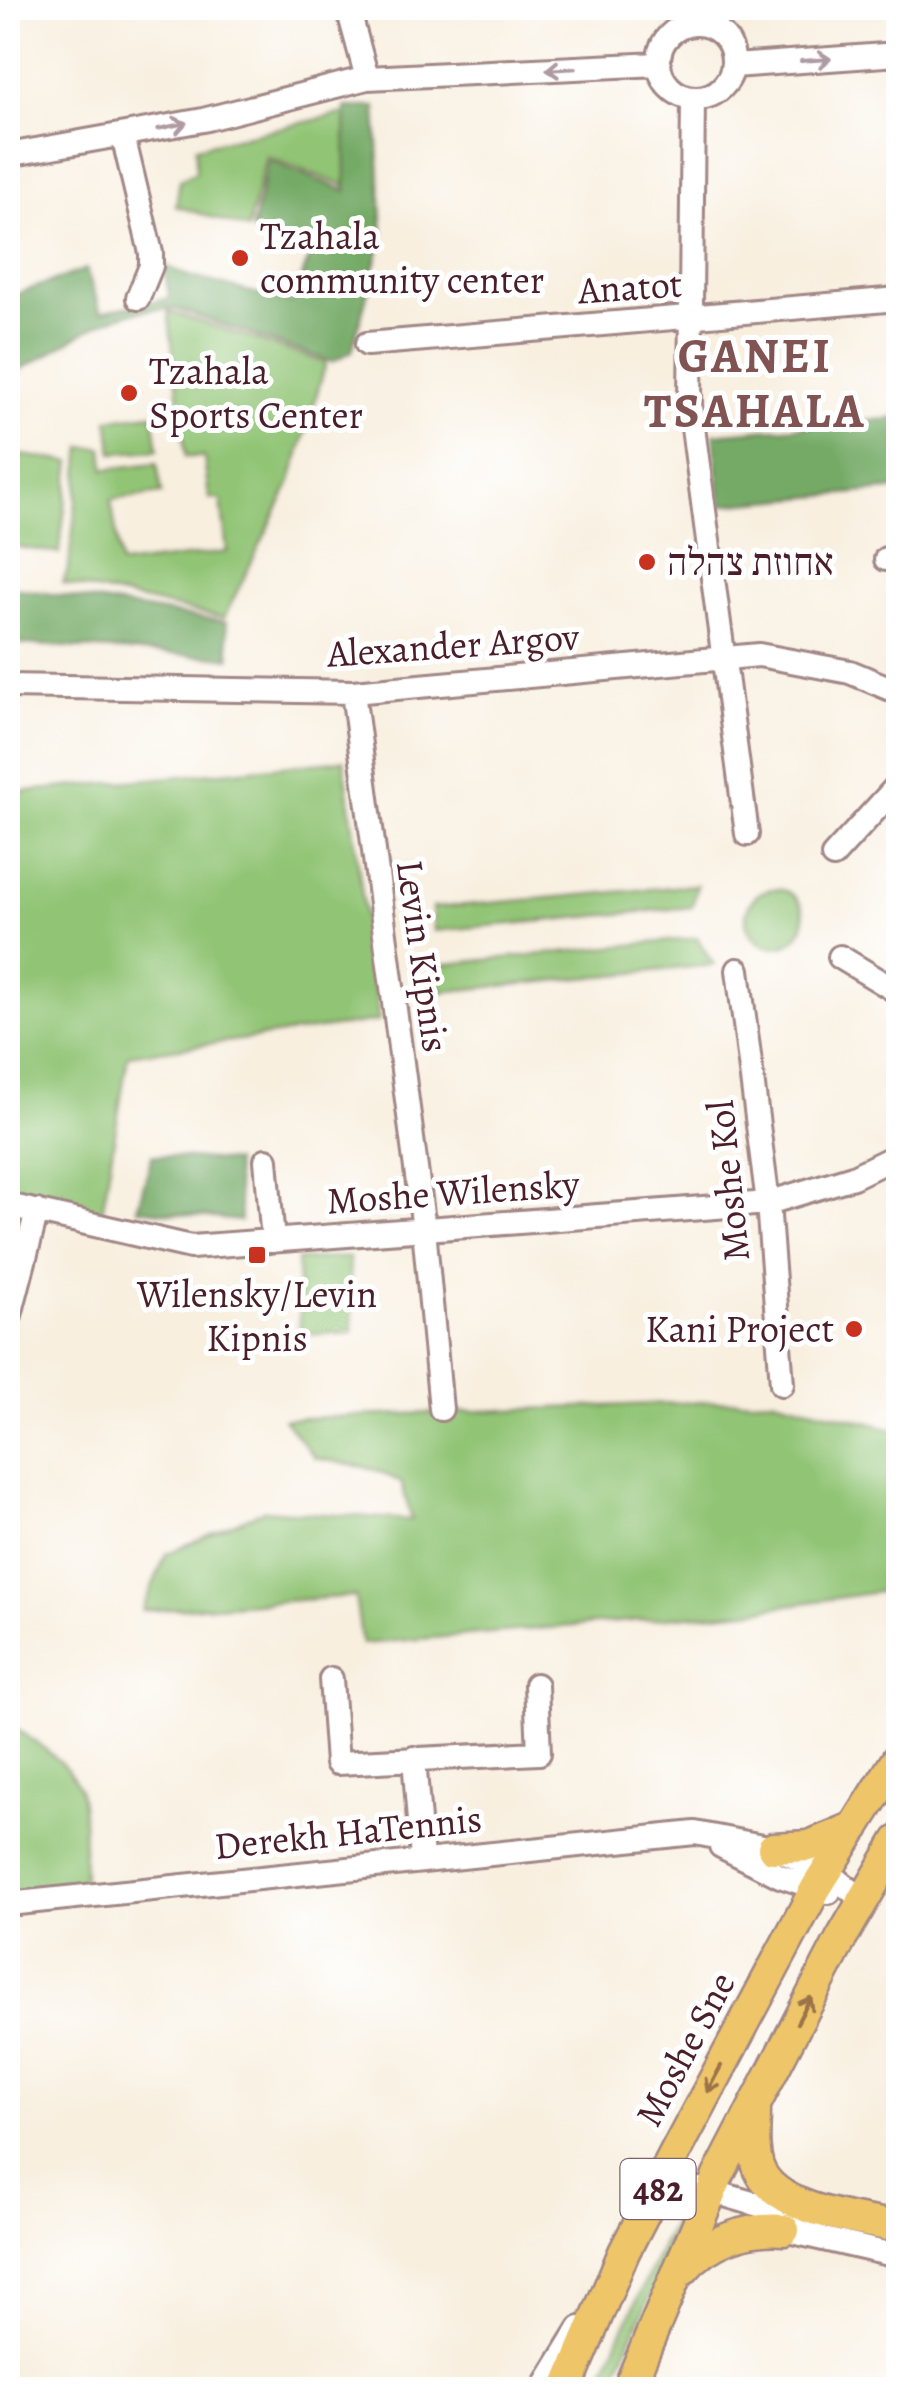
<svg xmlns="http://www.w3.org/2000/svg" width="906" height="2397" viewBox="0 0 906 2397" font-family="Alegreya,'Frank Ruhl Libre',serif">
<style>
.green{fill:#91c475;stroke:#6e7250;stroke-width:2.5}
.forest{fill:#74aa66;stroke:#5f6448;stroke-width:2.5}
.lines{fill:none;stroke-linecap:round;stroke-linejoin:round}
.minor-casing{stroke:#a18785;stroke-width:28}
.major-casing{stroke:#a18785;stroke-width:35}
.minor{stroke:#fff;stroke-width:22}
.major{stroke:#eec569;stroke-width:30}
.oneway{stroke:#ae9aa0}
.oneway2{stroke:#9c724a}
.poi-dot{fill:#c8321e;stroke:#fff;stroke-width:4}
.labels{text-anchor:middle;stroke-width:10;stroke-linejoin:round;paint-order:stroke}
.shield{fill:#fff;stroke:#80626b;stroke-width:2.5}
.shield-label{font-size:35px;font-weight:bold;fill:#4a1f2b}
.poi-label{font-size:38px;fill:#4a1f2b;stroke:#fff;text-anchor:start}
.street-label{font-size:38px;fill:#4a1f2b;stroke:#fff}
.district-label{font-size:48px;font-weight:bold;letter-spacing:2.5px;fill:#815352;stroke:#fff}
</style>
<rect width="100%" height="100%" fill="#fff"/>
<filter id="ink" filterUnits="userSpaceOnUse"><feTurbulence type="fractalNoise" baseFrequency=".01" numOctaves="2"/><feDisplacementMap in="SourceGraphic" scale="20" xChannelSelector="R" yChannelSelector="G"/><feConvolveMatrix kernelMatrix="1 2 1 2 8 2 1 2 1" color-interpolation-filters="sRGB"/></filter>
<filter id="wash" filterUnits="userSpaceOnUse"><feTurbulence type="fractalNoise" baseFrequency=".0048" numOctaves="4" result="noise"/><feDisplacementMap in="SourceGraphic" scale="40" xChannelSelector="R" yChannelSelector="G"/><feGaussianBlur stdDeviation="2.25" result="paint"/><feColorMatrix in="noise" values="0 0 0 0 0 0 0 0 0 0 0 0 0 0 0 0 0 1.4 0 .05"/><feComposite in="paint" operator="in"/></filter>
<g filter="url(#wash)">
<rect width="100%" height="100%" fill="#f8efdf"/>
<!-- green -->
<path class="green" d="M345,113L347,187L266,156L248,229L176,206L180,180L196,172V147Z
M168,311L326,363L290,484L224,618L63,583L69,566L82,447L103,448L105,469L157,463L162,493L111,500L121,565L227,552L221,500L209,498L204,457H186Z
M153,414L158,450L113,453L108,419Z
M8,453L71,462L59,553L8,546Z
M344,760L379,1021L128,1055L100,1225L8,1203V793Z
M697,885L692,907L434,931L432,908Z
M746 918a29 29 0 1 1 58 0a29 29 0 1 1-58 0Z
M697,938L714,965L439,992L437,965Z
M349,1257L353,1332L300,1334L297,1260Z
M774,1399L898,1430V1589L748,1611L362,1644L355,1596L142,1611L166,1554L264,1510L412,1520L401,1482L374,1469L315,1458L284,1419Z
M8,1724C32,1740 65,1759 78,1786C86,1803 83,1866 84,1888L8,1895Z
M681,2205L689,2209L609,2389L595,2390Z"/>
<!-- forest -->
<path class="forest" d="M345,107H376L383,235L352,351L332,362L176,309C98,306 73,348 8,375V297L86,269L101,312L169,298L164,265L186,275L292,303L311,253L252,230L268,160L346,191Z
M898,418V489L721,505L714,434Z
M8,587L226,622L230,658L8,643Z
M152,1155L234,1162L241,1221L137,1209Z"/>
</g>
<g filter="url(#ink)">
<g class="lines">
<!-- minor casing -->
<g class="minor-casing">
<path id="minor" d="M348,8L367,78
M659 61a37 37 0 1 1 74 0a37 37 0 1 1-74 0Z
M734,66L898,54
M693,98L690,405L747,834
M123,136L151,253V266L138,298
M8,155L203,120L367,78L659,64
M367,344L898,299
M886,559L898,558
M8,686L353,692L759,655L850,672L898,692
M353,692L424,1229L441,1409
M833,856L898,785
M840,957L898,992
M738,970L768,1203L782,1384
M266,1160L273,1241
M8,1205L191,1247L768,1203L853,1177L898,1155
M8,1323L37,1211
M331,1679L337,1763L539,1753L536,1685
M414,1758L422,1859
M721,1846L780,1876L829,1892
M8,1904L695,1833L773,1848L827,1871L864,1901
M651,2204L692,2188L711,2191L817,2222
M784,2230L898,2256
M542,2390L580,2328"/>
</g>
<!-- major casing -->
<g class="major-casing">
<path id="major" d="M773,1848L809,1846L855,1827
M755,2110C755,2129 752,2147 758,2166C773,2211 857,2219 898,2227
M683,2270C707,2241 747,2227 784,2230
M566,2390L624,2252L674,2155L816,1888L898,1758
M628,2390L718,2176L842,1937L898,1841"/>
</g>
<!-- minor -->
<use href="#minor" class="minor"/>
<!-- major -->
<use href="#major" class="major"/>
</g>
<!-- one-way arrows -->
<defs><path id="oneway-shaft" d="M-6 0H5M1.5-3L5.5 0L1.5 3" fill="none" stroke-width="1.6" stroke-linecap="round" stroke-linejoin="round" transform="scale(2.5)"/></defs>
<g class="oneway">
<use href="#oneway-shaft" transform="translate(816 60) rotate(-4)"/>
<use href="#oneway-shaft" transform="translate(561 69) rotate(177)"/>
<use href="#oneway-shaft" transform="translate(172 126) rotate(-12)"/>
</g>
<g class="oneway2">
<use href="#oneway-shaft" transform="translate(804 2010) rotate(-62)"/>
<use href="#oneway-shaft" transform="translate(714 2079) rotate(118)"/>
</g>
</g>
<!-- markers -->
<g class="poi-dot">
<circle cx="240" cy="258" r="10"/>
<circle cx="129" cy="393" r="10"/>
<circle cx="647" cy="562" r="10"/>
<rect x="247" y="1245" width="20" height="20" rx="5"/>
<circle cx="854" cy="1329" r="10"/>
</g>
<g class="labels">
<!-- shield labels -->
<rect class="shield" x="620.5" y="2159" width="75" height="60" rx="8"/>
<g class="shield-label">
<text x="658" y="2201">482</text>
</g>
<!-- poi labels -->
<g class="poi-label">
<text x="260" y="249">Tzahala<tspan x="260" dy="44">community center</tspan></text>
<text x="149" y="384">Tzahala<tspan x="149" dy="44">Sports Center</tspan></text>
<text x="667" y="575">אחוזת צהלה</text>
<text x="257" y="1307" text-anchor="middle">Wilensky/Levin<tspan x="257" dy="44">Kipnis</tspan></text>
<text x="834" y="1342" text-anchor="end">Kani Project</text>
</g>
<!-- street labels -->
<g class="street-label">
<text transform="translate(630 287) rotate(-4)" y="13">Anatot</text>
<text transform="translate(453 645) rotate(-4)" y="13">Alexander Argov</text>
<text transform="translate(423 956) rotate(82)" y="13">Levin Kipnis</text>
<text transform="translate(728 1181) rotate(-96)" y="13">Moshe Kol</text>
<text transform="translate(453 1192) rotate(-4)" y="13">Moshe Wilensky</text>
<text transform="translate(348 1832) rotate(-6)" y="13">Derekh HaTennis</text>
<text transform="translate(685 2049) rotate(-62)" y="13">Moshe Sne</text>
</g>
<!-- district labels -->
<g class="district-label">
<text x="755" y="372">GANEI<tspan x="755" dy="55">TSAHALA</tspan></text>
</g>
</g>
<!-- margin -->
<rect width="906" height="2397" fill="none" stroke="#fff" stroke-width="40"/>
</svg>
